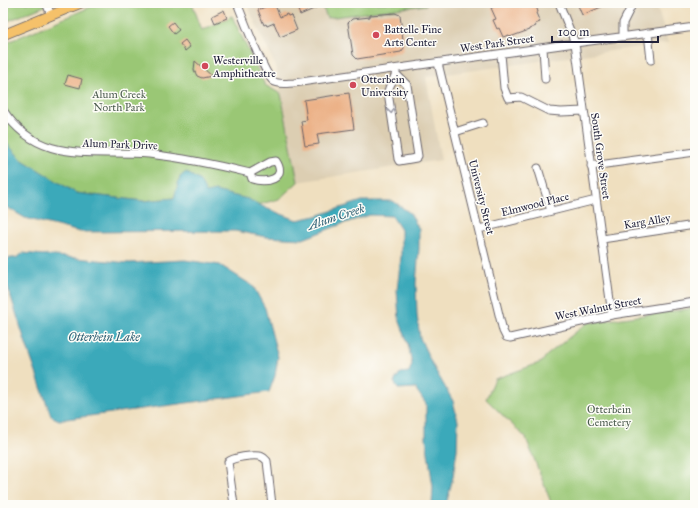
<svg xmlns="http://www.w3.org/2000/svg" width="698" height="508" viewBox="0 0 698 508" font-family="'IM FELL Great Primer',serif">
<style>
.built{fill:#dcceb2}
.green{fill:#9ac775;stroke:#5e7458}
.water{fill:#3ba9ba;stroke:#2e667a}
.building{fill:#ecb288}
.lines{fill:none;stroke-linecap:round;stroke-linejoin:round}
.minor-casing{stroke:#6a6469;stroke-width:9}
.major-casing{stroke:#6a6469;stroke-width:11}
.minor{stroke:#fff;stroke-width:7}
.major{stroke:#f5c16b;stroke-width:9}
.oneway{stroke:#9c9ca7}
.poi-dot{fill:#d1495b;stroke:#fdfcf7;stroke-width:1.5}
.labels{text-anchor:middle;stroke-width:3;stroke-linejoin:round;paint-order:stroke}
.poi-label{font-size:11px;fill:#22223b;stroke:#fdfcf7;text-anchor:start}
.street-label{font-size:11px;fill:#22223b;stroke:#fdfcf7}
.park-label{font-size:11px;fill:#4c5c4f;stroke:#fdfcf7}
.water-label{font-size:12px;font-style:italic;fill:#2d5f74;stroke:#fdfcf7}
</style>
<rect width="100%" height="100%" fill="#fdfcf7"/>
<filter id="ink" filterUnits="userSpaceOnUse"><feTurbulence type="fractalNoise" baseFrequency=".025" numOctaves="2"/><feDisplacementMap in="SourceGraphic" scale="8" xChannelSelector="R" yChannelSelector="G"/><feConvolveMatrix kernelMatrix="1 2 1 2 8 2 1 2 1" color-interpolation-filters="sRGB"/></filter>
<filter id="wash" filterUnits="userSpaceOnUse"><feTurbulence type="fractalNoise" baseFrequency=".012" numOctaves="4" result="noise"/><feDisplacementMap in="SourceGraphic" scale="16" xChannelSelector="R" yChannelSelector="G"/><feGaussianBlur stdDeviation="0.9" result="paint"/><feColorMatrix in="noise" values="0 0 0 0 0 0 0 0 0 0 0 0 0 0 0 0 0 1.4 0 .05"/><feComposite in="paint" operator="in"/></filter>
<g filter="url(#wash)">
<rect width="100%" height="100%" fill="#efdfbf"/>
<!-- built -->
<path class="built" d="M246,3H321L327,18L426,5L427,3H656L668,43L426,77L441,160L298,182L276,67Z"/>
<!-- green -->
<path class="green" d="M3,3H52L3,23Z
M100,3H192L202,30L232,16L265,85L281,94L298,182L279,199L225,214L180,177L175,198L143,201L76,193L20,159L3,139V44Z
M321,3H427L426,5L327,18Z
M695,308V505H552L526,438L486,399L495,379L542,362L546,356L587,323Z"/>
<!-- water -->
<path class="water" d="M3,139L21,159L76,193L143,201L174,198L180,177L186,172L200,181L206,193L215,191L248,199L268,209L297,220L316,216L362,201H393L410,213L419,229V249L416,283L417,315L420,338L432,364L453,401L458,421L457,450L453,477L446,505H432L433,487L426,439V404L415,388L398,389L394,382L400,373L409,372L412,364L408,344L399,319L397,290L401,257V230L392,216L370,215L342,224L303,239L267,237L235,231L80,232L25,218L3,205Z
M23,253L129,263L185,260L220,265L253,286L265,308L278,357L275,376L269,392L59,420L51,416L25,341L3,272V260C11,256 15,261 23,253Z"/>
<g id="blocks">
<!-- building -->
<path class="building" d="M274,3L280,17L287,14L288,16L291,15L297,30L280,37L274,23L267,26L266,24L264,25L258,10Z
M295,3H314L316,8L300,15Z
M502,3H535L538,12L536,13L540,22L535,24L536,26L529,29V30L510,37L509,35L503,37L499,28L497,29L493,20L496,19L491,8Z
M577,3H611L582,15Z
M224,10L227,18L215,23L212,16Z
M395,13L400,15L404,48L401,52L357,59L353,55L348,23L352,19L370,17V15Z
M173,22L179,30L174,34L168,26Z
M185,40L190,47L185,51L180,44Z
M195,61L212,76L202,78L197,76L194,70Z
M68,75L82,79L80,88L65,84Z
M349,93L354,129L317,134L319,144L305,146L301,121L307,120L304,100Z"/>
</g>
</g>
<g filter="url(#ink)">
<use href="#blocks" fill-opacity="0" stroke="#6a6469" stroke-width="1"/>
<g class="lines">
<!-- minor casing -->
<g class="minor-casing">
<path id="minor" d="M46,3L51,15
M237,3C243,17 264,74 273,81C278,85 288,83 294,83L575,43L695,27
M559,3L575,43L612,315
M648,33L651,60
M623,36V23L633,3
M543,48L545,79
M501,54L504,88L508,98L521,97L549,111L561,112L584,111
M438,63L503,331L506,337L510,338L612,315L695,302
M396,69C397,78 389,83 388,92L398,159L399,161L416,158L418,156L407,85L397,75
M3,110C40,166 92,149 149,154C183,158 217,165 250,173L270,162L276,161C288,179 266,184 252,179L250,173
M455,132L483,123
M591,166L695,152
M538,168L551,211
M479,229L596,200
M602,239L695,225
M234,505L228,462C233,457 253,455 259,456C263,456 265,459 267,461L272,505"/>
</g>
<!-- major casing -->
<g class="major-casing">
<path id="major" d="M3,35L81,3"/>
</g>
<!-- minor -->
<use href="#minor" class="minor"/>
<!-- major -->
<use href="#major" class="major"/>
</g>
<!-- one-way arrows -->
<defs><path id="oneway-chevron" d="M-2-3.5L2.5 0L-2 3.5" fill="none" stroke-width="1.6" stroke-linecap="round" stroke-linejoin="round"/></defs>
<use class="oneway" href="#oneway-chevron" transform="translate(391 111) rotate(82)"/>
</g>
<!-- markers -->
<g class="poi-dot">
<circle cx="376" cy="35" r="4"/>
<circle cx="205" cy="66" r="4"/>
<circle cx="353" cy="85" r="4"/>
</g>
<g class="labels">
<!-- poi labels -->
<g class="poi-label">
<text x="384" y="33">Battelle Fine<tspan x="384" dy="13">Arts Center</tspan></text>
<text x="213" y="64">Westerville<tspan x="213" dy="13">Amphitheatre</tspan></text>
<text x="361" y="83">Otterbein<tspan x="361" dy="13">University</tspan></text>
</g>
<!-- street labels -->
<g class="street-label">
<text transform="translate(497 43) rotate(-8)" y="4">West Park Street</text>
<text transform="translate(120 144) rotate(2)" y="4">Alum Park Drive</text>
<text transform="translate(601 156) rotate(82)" y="4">South Grove Street</text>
<text transform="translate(482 197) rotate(76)" y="4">University Street</text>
<text transform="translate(535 204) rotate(-14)" y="4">Elmwood Place</text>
<text transform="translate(647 221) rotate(-9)" y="4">Karg Alley</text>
<text transform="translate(598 308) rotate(-11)" y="4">West Walnut Street</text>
</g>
<!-- park labels -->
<g class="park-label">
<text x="119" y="98">Alum Creek<tspan x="119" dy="13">North Park</tspan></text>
<text x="609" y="413">Otterbein<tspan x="609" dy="13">Cemetery</tspan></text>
</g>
<!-- water labels -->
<g class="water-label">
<text transform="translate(336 217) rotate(-18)" y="4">Alum Creek</text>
<text x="104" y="341">Otterbein Lake</text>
</g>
</g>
<!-- margin -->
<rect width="698" height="508" fill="none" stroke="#fdfcf7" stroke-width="16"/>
<!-- scale -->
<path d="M552 36v6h106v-6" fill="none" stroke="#22223b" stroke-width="2"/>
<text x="558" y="36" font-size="12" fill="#22223b" stroke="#fdfcf7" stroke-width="3" paint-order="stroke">100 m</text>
</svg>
